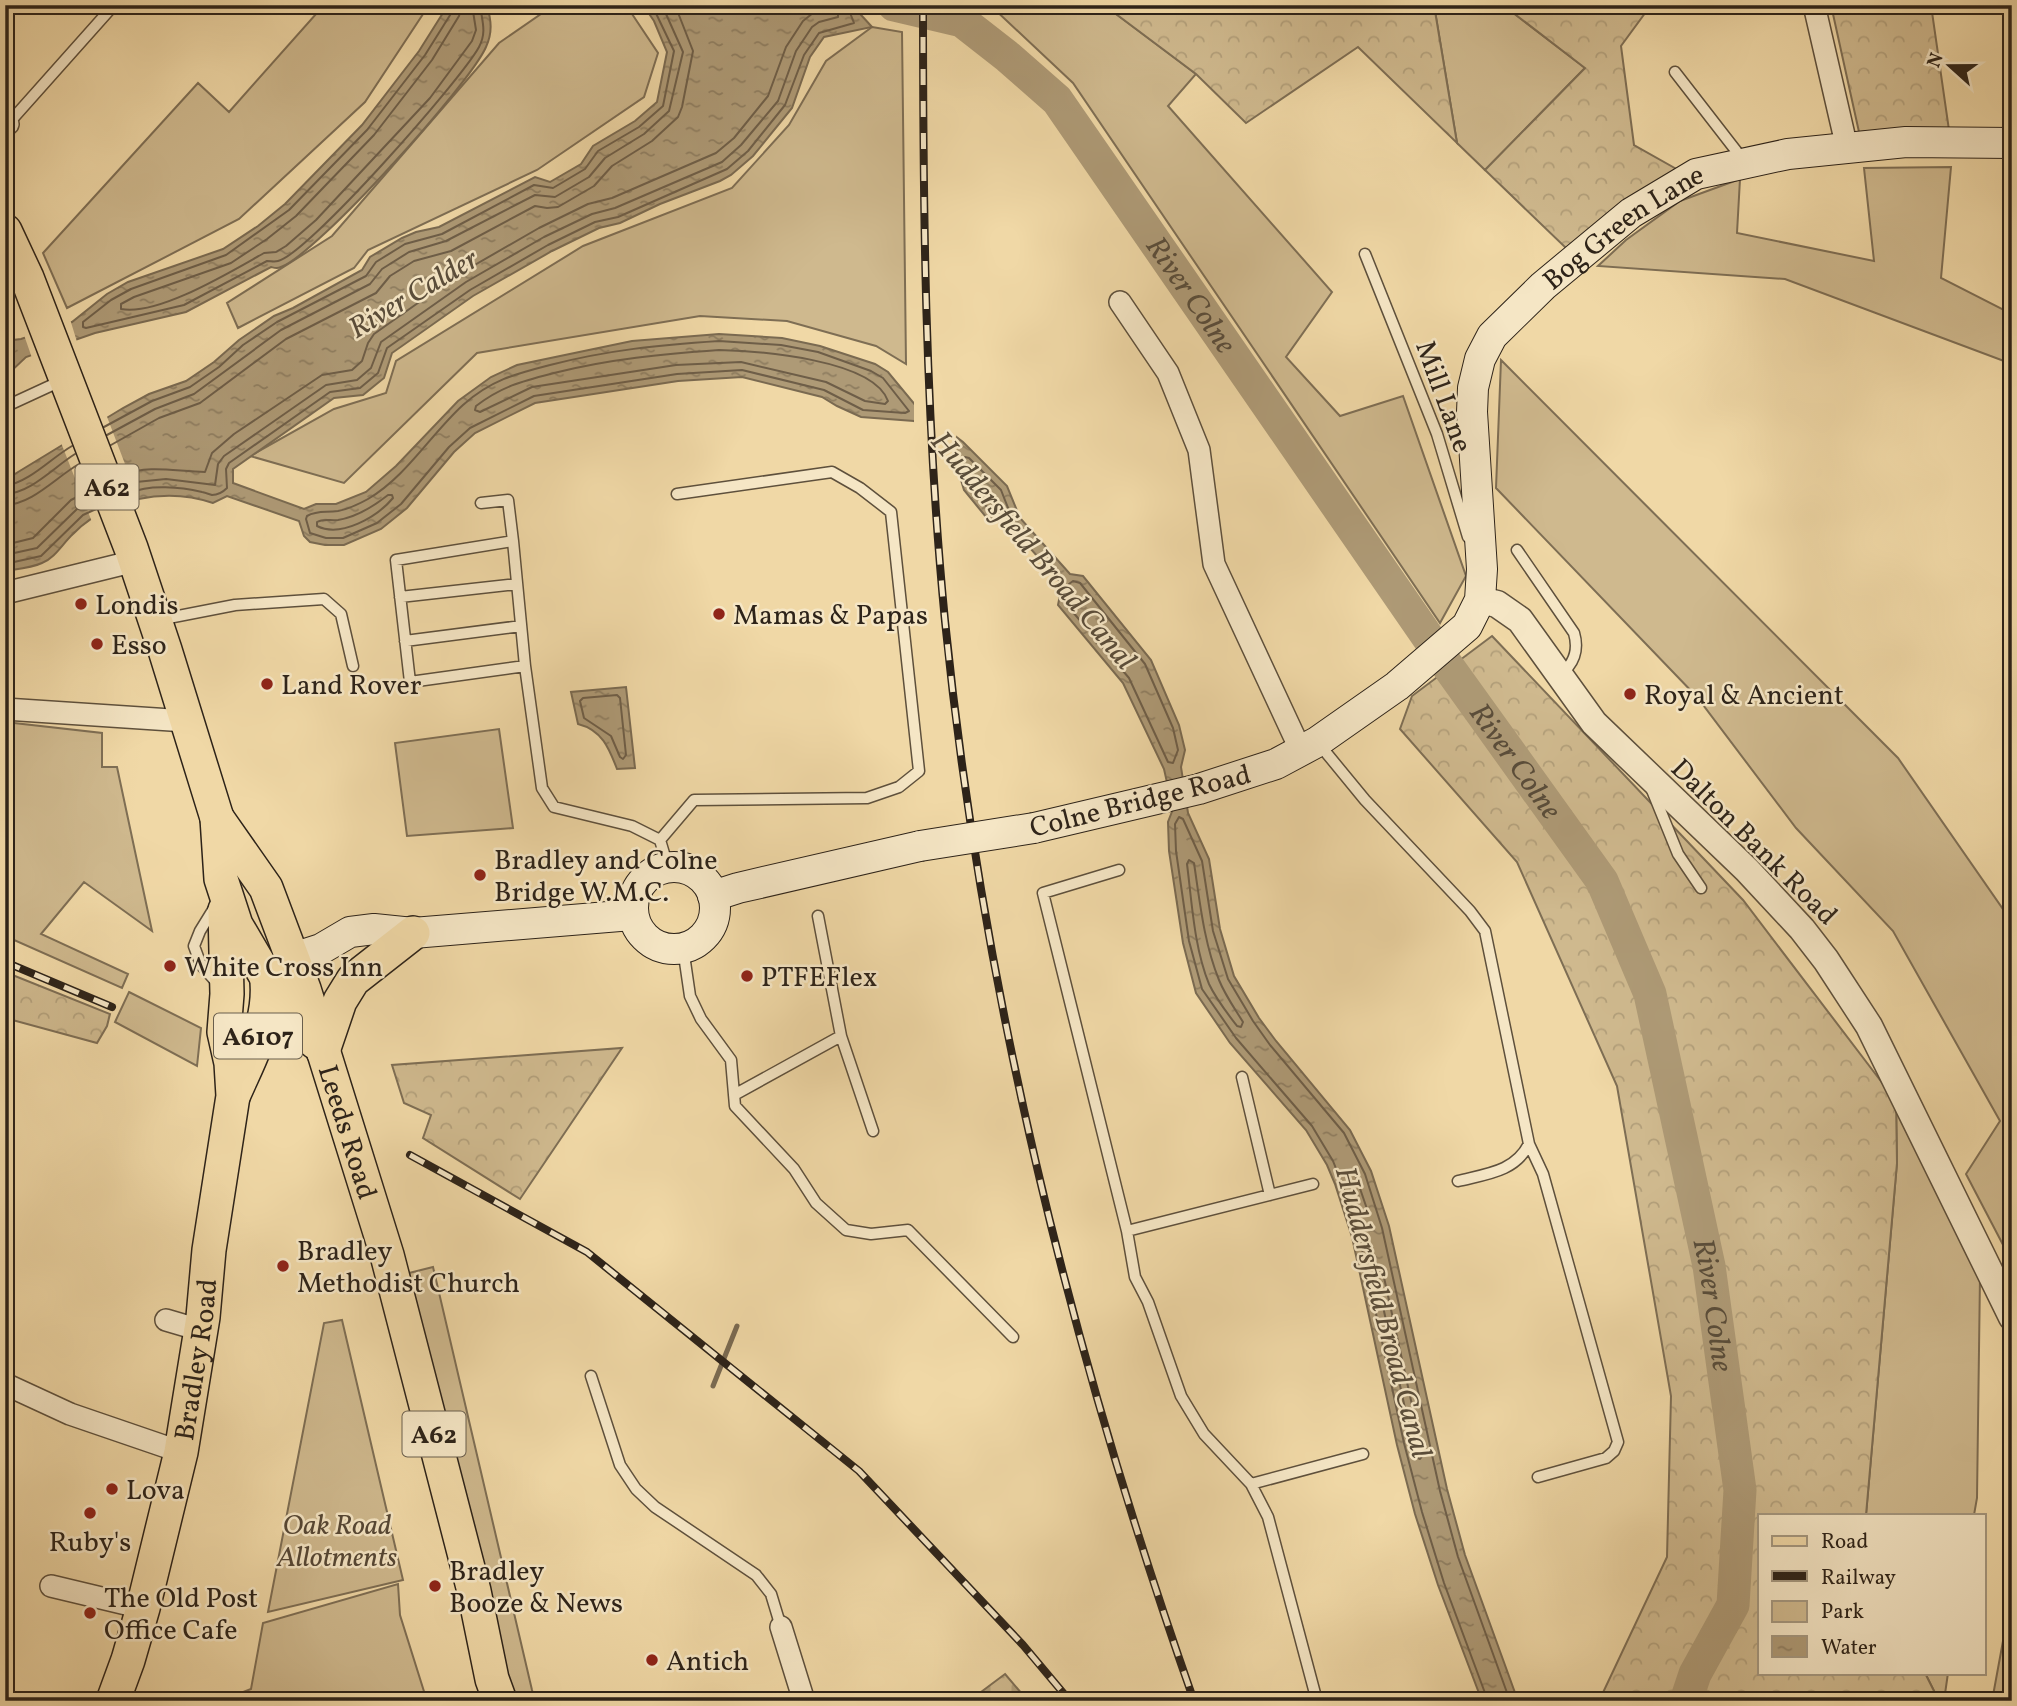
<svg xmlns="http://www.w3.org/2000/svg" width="2017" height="1706" viewBox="0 0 2017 1706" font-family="Vollkorn,serif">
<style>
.green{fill:#cfb98e;stroke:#7e6e54;stroke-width:2}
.forest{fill:url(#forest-crowns);stroke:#7e6e54;stroke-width:2}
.cemetery{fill:url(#cemetery-stones);stroke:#7e6e54;stroke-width:2}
.water{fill:url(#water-ripples);stroke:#7a6a51;stroke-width:2}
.pier{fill:#f0d8a6}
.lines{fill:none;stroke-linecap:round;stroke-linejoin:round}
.shore{stroke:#6e5e48;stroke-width:2}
.stream{stroke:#7a6a51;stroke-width:5}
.river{stroke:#ae9a76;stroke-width:33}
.service-casing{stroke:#5e503c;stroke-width:13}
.minor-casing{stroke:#5e503c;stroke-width:24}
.tertiary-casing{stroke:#5e503c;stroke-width:29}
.secondary-casing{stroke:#2d2319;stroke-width:32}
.primary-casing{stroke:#2d2319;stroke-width:36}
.service{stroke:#f5e6c5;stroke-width:10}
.minor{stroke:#f5e6c5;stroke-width:21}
.tertiary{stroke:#f5e6c5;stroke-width:26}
.secondary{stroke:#f5e6c5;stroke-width:30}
.primary{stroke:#f0d8a6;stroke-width:33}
.rail-casing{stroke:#2d2319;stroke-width:8}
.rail{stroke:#f5e6c5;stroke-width:5;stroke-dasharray:16;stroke-linecap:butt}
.secondary-bridge-casing{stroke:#2d2319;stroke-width:32;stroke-linecap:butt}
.secondary-bridge{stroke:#f5e6c5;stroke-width:30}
.poi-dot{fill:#8f2418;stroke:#f5e6c5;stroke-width:2.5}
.labels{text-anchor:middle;stroke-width:5;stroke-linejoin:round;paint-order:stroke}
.shield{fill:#f5e6c5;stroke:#695e4d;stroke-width:2}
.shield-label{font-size:26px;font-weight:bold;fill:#2d2319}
.street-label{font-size:28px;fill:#2d2319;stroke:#f5e6c5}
.poi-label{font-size:28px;fill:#2d2319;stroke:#f5e6c5;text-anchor:start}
.park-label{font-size:28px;font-style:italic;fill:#564836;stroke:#f5e6c5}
.water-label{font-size:30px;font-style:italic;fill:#5a4d3a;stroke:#f5e6c5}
</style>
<defs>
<pattern id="forest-crowns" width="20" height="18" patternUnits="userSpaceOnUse" patternTransform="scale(1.75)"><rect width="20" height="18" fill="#cfb98e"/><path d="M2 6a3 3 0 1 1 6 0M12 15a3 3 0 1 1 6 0" fill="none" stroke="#b29f7a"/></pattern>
<pattern id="cemetery-stones" width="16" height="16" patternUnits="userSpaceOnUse" patternTransform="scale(1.75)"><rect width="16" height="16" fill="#cfb98e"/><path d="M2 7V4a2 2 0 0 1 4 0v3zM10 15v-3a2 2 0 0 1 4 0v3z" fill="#b29f7a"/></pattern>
<pattern id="water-ripples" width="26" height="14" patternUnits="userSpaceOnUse" patternTransform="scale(1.75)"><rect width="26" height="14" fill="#ae9a76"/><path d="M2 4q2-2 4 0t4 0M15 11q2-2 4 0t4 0" fill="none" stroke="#8e7d60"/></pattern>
</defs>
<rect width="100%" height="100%" fill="#f0d8a6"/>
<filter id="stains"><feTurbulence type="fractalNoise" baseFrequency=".00286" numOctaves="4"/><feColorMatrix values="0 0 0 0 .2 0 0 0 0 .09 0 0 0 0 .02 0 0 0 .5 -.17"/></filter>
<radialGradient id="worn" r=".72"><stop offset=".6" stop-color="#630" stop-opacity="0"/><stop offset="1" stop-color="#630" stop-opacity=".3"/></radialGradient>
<!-- green -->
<path class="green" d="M324,5H429L365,102L239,219L67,308L43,253L198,83L229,112Z
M554,5H626L658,53L644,97L537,170L368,250L354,268L238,328L227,303L332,236L499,43Z
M990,5H1104L1196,74L1168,106L1332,292L1286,357L1340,416L1403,396L1466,576L1440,623L1073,83Z
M1434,5H1503L1585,68L1485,170L1457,143Z
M872,27L902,32L906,364L876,346L787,321L700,316L477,353L344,483L250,456L334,409L386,393L396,361L583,246L732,188L789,125L826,61Z
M1951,167L1941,278L2012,314V364L1785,279L1598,266L1626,240L1680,201L1740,179L1737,233L1874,261L1864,168Z
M1501,360L1898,758L2007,915L2012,939V1262L1966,1174L2000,1121L1893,931L1796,828L1697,697L1496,488Z
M5,722L102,733V767H117L152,931L84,882L41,934L128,974L122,988L14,940L5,915Z
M499,729L513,828L407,836L395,743Z
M129,992L201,1028L197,1066L115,1022Z
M1896,1101L1980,1276L1977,1498L1974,1515H1866L1897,1163Z
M433,1267L532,1690L535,1701H515L509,1682L409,1273Z
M342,1320L403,1580L268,1612L324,1323Z
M2005,1341L2012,1353V1486Z
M398,1584L400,1615L427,1701H220L251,1689L263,1623Z
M2012,1592V1701H1992Z
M1925,1673H1948L1944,1701H1939Z"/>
<!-- forest -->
<path class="forest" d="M1104,5H1434L1457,143L1358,47L1246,123L1196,74Z
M1503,5H1651L1621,46L1634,145L1680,171L1567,249L1485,170L1585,68Z
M1831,5H1931L1949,130L1859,132Z
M1492,636L1743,900L1896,1101L1897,1163L1866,1515H1760V1673H1925L1939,1701H1599L1667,1557L1671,1396L1617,1086L1517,862L1400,729L1412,696Z
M5,972L110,1014L107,1026L97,1043L5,1018Z
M622,1048L520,1199L423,1138L431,1115L404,1103L392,1065Z"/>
<!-- cemetery -->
<path class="cemetery" d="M1005,1674L1028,1701H969Z"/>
<!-- water -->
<path class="water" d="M448,5H487C491,20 493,32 486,47C470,84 317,254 281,267C277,269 275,268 271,267L186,312L95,333L26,357L5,377V341L21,339L72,322L107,294L128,282L223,249L258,226L285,204L362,125L419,51Z
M643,5H852L872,27L824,37L810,57L792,108L753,156L731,175L720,181L660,204L620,223L599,228L552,251L473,296L392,353L384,378L363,395L334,398L233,469V483L304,509L316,504H336L366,492L396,466L458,401L491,377L517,365L632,341L719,334L782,338L820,346L875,364L888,372L916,406L963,442L1007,486L1020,518L1070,574L1083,576L1151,660L1179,725L1185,750L1181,767L1188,813L1209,859L1220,929L1234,976L1259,1018L1276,1041L1350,1130L1371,1171L1389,1226L1447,1489L1465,1555L1518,1701H1482L1438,1585L1415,1514L1397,1445L1352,1237L1335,1184L1327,1165L1306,1130L1230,1043L1196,993L1183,943L1169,851L1168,822L1173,809L1164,769L1123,683L1058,605L1062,585L1056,577L1011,527L986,517L964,490L954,457L914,421L861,417L837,406L822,397L742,377L678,381L535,403L475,433L454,452L407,508L381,529L344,545H325L310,542L304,536L299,521L227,496L213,503C166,487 108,498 73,534C63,543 55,558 42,563C31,568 17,569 5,571V480L123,408L149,394L186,381L214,362L239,340L274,316L293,308L362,270L370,257L402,238L416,232L439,227L535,177L550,182L581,164L593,146L635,121L657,102L667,52L654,21Z
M626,687L635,768L617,769C609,748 602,730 578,724L571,692Z"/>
<!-- pier -->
<path class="pier" d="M70,319L77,342L32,358L24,335Z
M914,398L956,432L957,470L951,459L914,426Z
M106,414L139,501L92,522L60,440Z"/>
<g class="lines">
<!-- shore -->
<path class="shore" d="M453,5L452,12L425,55L367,130L289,210L226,255L131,289L111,300L83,322V327L86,328L184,305L267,261C271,261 274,262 278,261C308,254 461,80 479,47C487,32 482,21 480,5
M462,5L459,16L432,60L374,135L296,216L267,239L231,263L134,297L121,304V309C158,316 230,272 264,253L276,252L286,246L316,220L430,98L472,41L476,30L472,5
M719,341L781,345L818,352L871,371L883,378L909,411L905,413L863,410L824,390L742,370L677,374L534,396L470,428L449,447L401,504L377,523L343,538H326L310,533L306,519L307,516C318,510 326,513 338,511C348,509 359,504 368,499C406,477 431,434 463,405C491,380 515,374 550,365C608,350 659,345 719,341Z
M719,350C758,351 873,359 888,401L885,404L865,401L826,382L741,362L676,365L532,387L480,412L475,410L476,406C502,386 523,381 554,373C609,359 663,354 719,350Z
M104,427L152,401L190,387L219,367L243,345L277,322L366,276L376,262L405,244L442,234L534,185L553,188L585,169L598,151L639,127L663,106L674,51L652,5
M107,435L155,409L194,394L281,330L370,284L382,269L409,252L446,241L535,195L555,197L589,177L605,158L644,134L669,111L683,52L662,5
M111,445L159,418L200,403L286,339L376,293L390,276L414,261L451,251L535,206L547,208L558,207L594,186L612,166L652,141L678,117L682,107L693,51L675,5
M965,457L969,458L1001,490L1010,513L1009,516C981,514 970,485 963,461Z
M123,475C149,464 178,472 205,472L212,453L234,434L322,375L352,370L362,361L368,343L374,334L459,274L539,228L588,204L612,198L716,153L734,138L768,96L786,47L803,21L813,13L826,9L828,5
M126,485L136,482L166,479L215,485L218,464L224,456L326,385L357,380L371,368L381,342L466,282L544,237L592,214L615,208L722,162L741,145L778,101L796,51L812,27L819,22L838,17V5
M5,486C30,482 51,458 72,446
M130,493C149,484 181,487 202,492C203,492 212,495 212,495C218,495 224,491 227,488L226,469L229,463L330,392L360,388L378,373L387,348L470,290L548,245L595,222L618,217L727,169L748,151L785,105L804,55L819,33L854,23L847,5
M5,494C31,493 54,467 75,454
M388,495H392L393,498C377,517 341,538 317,526V522C324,518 330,521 338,520C357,517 374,506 388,495Z
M5,505C33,504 56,477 79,464
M5,545L33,538L71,500L89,491
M5,555L37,548L77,509L93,501
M5,564L41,556L83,515L96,509
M1073,581L1080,583L1145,664L1173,728L1178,750L1173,763L1168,762L1129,678L1066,604L1069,584Z
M617,695L620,698L626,755L623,759L620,757L611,736L584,718L580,701L583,698Z
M1189,860L1194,863C1200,903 1204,943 1219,980C1225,995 1235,1009 1243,1022L1241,1027L1237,1026C1227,1013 1216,999 1209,984C1194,947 1192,903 1187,864Z
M1350,1170L1354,1171L1367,1209L1365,1213L1360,1211L1348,1174Z
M1379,1270L1383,1273L1423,1455L1420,1459L1416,1457L1412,1441L1376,1274Z
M1488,1701L1444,1583L1422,1512L1404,1443L1359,1235L1341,1181L1333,1161L1312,1126L1236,1038L1202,989L1189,941L1176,851L1175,824L1179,817L1183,819L1202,861L1213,931L1228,979L1253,1021L1270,1045L1344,1133L1365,1174L1382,1228L1440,1491L1458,1557L1510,1701"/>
<!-- stream -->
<path class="stream" d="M713,1386L737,1326"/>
<!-- river -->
<path class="river" id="s1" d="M894,5L962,21L1008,57L1057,100L1447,665L1602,881L1650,994L1709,1266L1740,1490L1733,1605L1695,1674L1686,1701"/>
<!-- service casing -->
<g class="service-casing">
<path id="service" d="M1675,72L1744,161
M8,124L114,5
M1365,254L1437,434L1468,537
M5,413L11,404L63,380
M5,426V431
M481,503L508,500L513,541
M1517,550L1574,633C1579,650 1574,665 1559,675
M400,597L517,584
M158,620L235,605L324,599L341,614L353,666
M405,641L521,626
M525,666L513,541L396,560L410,682L525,666L542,788L554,807L632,826L660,840
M1319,744L1365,800L1470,911L1485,931L1529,1144C1515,1172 1486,1174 1458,1181
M1652,790L1678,854L1701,888
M668,867L660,840L694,800L867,798L899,787L919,771L891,512L860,488L832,472L677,494
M1119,870L1043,893L1127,1231L1135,1277L1148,1302L1181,1396L1204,1434L1251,1484L1268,1517L1317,1701
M216,905L200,931L194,946L201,965L218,984
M683,948L690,996L701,1019L731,1060L735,1106L794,1169L816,1203L846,1230L871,1234L908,1230L1013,1337
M841,1036L873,1131
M1242,1077L1270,1195
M734,1095L841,1036L818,916
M1529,1144L1543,1174L1618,1442L1614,1451L1606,1458L1538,1477
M1127,1231L1313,1184
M591,1376L620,1465L636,1489L655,1507L756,1575L771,1594L781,1627
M1251,1484L1363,1454"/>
</g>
<!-- minor casing -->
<g class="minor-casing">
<path id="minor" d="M1814,5L1847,148
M5,126L8,124
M1120,302L1168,373L1199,450L1214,564L1301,751
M5,593L135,561
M5,709L186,721
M166,1320L200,1330
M5,1384L70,1414L181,1452
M51,1586L143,1608
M781,1627L804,1701"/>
</g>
<!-- tertiary casing -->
<g class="tertiary-casing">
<path id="tertiary" d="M1480,600L1497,604L1520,620L1594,723L1747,870L1802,929L1826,960L1869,1026L2012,1317"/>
</g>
<!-- secondary casing -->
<g class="secondary-casing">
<g id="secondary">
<path id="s2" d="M1034,828L1199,789L1276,764L1317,742L1397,686L1467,626L1480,600L1482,569L1472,412L1473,388L1480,359L1492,336L1543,286L1631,213L1696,174L1788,154L1906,142L2012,143"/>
<circle cx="674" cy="908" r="41"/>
<path d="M713,896L738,888L920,846"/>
<path d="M293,958L321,949L350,932L374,929L413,933L632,915"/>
</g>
</g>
<!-- primary casing -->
<g class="primary-casing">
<g id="primary">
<path d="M5,231L27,278L131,548L165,650L217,818L221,879L236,925L277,995L296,1023L315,1042"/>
<path id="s3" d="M217,818L266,888L304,989L387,1255L474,1591L492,1679L500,1701"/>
<path d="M323,1051L340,1001L353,980L413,933"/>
<path d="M234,1094C252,1053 273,1018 266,972"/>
<path id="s4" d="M113,1701L128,1660L143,1608L181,1452L203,1317L209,1250L233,1096L231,1063L224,1032L227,994L225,910"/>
</g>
</g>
<!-- service -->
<use href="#service" class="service"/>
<!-- minor -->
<use href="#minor" class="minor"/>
<!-- tertiary -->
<use href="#tertiary" class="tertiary"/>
<!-- secondary -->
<use href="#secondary" class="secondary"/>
<!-- primary -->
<use href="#primary" class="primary"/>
<!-- rail casing -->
<g class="rail-casing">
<path id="rail" d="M923,5C923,211 925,416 945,621C982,990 1071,1352 1194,1701
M5,962L112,1007
M410,1155L587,1252L859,1471L1023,1645L1070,1701"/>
</g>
<!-- rail -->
<use href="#rail" class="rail"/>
<!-- secondary-bridge casing -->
<g class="secondary-bridge-casing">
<path id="secondary-bridge" d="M920,846L1034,828"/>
</g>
<!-- secondary-bridge -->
<use href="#secondary-bridge" class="secondary-bridge"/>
</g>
<!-- markers -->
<g class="poi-dot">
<circle cx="81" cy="604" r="7"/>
<circle cx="719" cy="614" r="7"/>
<circle cx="97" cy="644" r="7"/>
<circle cx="267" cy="684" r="7"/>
<circle cx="1630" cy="694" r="7"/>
<circle cx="480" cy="875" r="7"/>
<circle cx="170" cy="966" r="7"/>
<circle cx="747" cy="976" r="7"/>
<circle cx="283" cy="1266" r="7"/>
<circle cx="112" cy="1489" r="7"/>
<circle cx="90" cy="1513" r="7"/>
<circle cx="435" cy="1586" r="7"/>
<circle cx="90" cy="1613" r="7"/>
<circle cx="652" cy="1660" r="7"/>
</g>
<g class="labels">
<!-- shield labels -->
<g class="shield">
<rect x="75.5" y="464.5" width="63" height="45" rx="5"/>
<rect x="214" y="1013.5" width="88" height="45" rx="5"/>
<rect x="402.5" y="1411.5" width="63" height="45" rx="5"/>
</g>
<g class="shield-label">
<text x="107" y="496">A62</text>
<text x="258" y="1045">A6107</text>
<text x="434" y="1443">A62</text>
</g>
<!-- street labels -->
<g class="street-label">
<text dy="10" stroke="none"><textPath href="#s2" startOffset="956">Bog Green Lane</textPath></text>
<text transform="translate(1445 396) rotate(70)" y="10">Mill Lane</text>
<text transform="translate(1140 800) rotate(-14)" y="10">Colne Bridge Road</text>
<text transform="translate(1755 841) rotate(45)" y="10">Dalton Bank Road</text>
<text dy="10" stroke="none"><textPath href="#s3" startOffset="343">Leeds Road</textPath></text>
<text dy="10" stroke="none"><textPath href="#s4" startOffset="352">Bradley Road</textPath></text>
</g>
<!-- poi labels -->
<g class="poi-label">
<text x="95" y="614">Londis</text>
<text x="733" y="624">Mamas &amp; Papas</text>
<text x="111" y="654">Esso</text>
<text x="281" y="694">Land Rover</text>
<text x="1644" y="704">Royal &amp; Ancient</text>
<text x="494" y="869">Bradley and Colne<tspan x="494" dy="32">Bridge W.M.C.</tspan></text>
<text x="184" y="976">White Cross Inn</text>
<text x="761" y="986">PTFEFlex</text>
<text x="297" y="1260">Bradley<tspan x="297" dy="32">Methodist Church</tspan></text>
<text x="126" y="1499">Lova</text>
<text x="90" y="1551" text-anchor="middle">Ruby's</text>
<text x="449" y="1580">Bradley<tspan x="449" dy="32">Booze &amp; News</tspan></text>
<text x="104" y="1607">The Old Post<tspan x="104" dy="32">Office Cafe</tspan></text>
<text x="666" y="1670">Antich</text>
</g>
<!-- park labels -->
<g class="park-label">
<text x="337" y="1534">Oak Road<tspan x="337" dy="32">Allotments</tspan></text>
</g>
<!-- water labels -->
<g class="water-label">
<text transform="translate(413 293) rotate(-31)" y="10">River Calder</text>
<text dy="10" stroke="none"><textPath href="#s1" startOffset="430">River Colne</textPath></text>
<text transform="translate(1034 550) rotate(50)" y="10">Huddersfield Broad Canal</text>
<text dy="10" stroke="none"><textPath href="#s1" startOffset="998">River Colne</textPath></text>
<text dy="10" stroke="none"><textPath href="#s1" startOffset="1586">River Colne</textPath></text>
<text transform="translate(1384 1312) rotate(75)" y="10">Huddersfield Broad Canal</text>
</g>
</g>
<!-- margin -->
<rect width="2017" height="1706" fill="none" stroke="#f0d8a6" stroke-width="28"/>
<rect x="7" y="7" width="2003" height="1692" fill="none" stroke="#2d2319" stroke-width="3.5"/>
<rect x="14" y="14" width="1989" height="1678" fill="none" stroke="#2d2319" stroke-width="2"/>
<!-- legend -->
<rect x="1758" y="1514" width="228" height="161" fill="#f5e6c5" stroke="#a59880" stroke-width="2"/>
<rect x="1772" y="1536" width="35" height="10" fill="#f0d8a6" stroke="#a59880" stroke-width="2"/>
<text x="1821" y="1548" font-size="21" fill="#2d2319">Road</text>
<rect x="1772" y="1571" width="35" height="10" fill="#2d2319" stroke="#a59880" stroke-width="2"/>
<text x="1821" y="1584" font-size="21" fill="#2d2319">Railway</text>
<rect x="1772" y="1601" width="35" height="21" fill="#cfb98e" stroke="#a59880" stroke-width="2"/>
<text x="1821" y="1618" font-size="21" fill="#2d2319">Park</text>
<rect x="1772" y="1636" width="35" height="21" fill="url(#water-ripples)" stroke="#a59880" stroke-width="2"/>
<text x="1821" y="1654" font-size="21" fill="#2d2319">Water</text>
<!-- north arrow -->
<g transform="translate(1950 66) rotate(291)" stroke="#f5e6c5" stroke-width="5" paint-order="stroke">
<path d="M0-5L12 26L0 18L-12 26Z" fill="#2d2319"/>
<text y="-10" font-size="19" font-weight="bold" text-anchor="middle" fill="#2d2319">N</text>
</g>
<rect width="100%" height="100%" filter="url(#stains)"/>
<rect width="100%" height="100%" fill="url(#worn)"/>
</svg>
